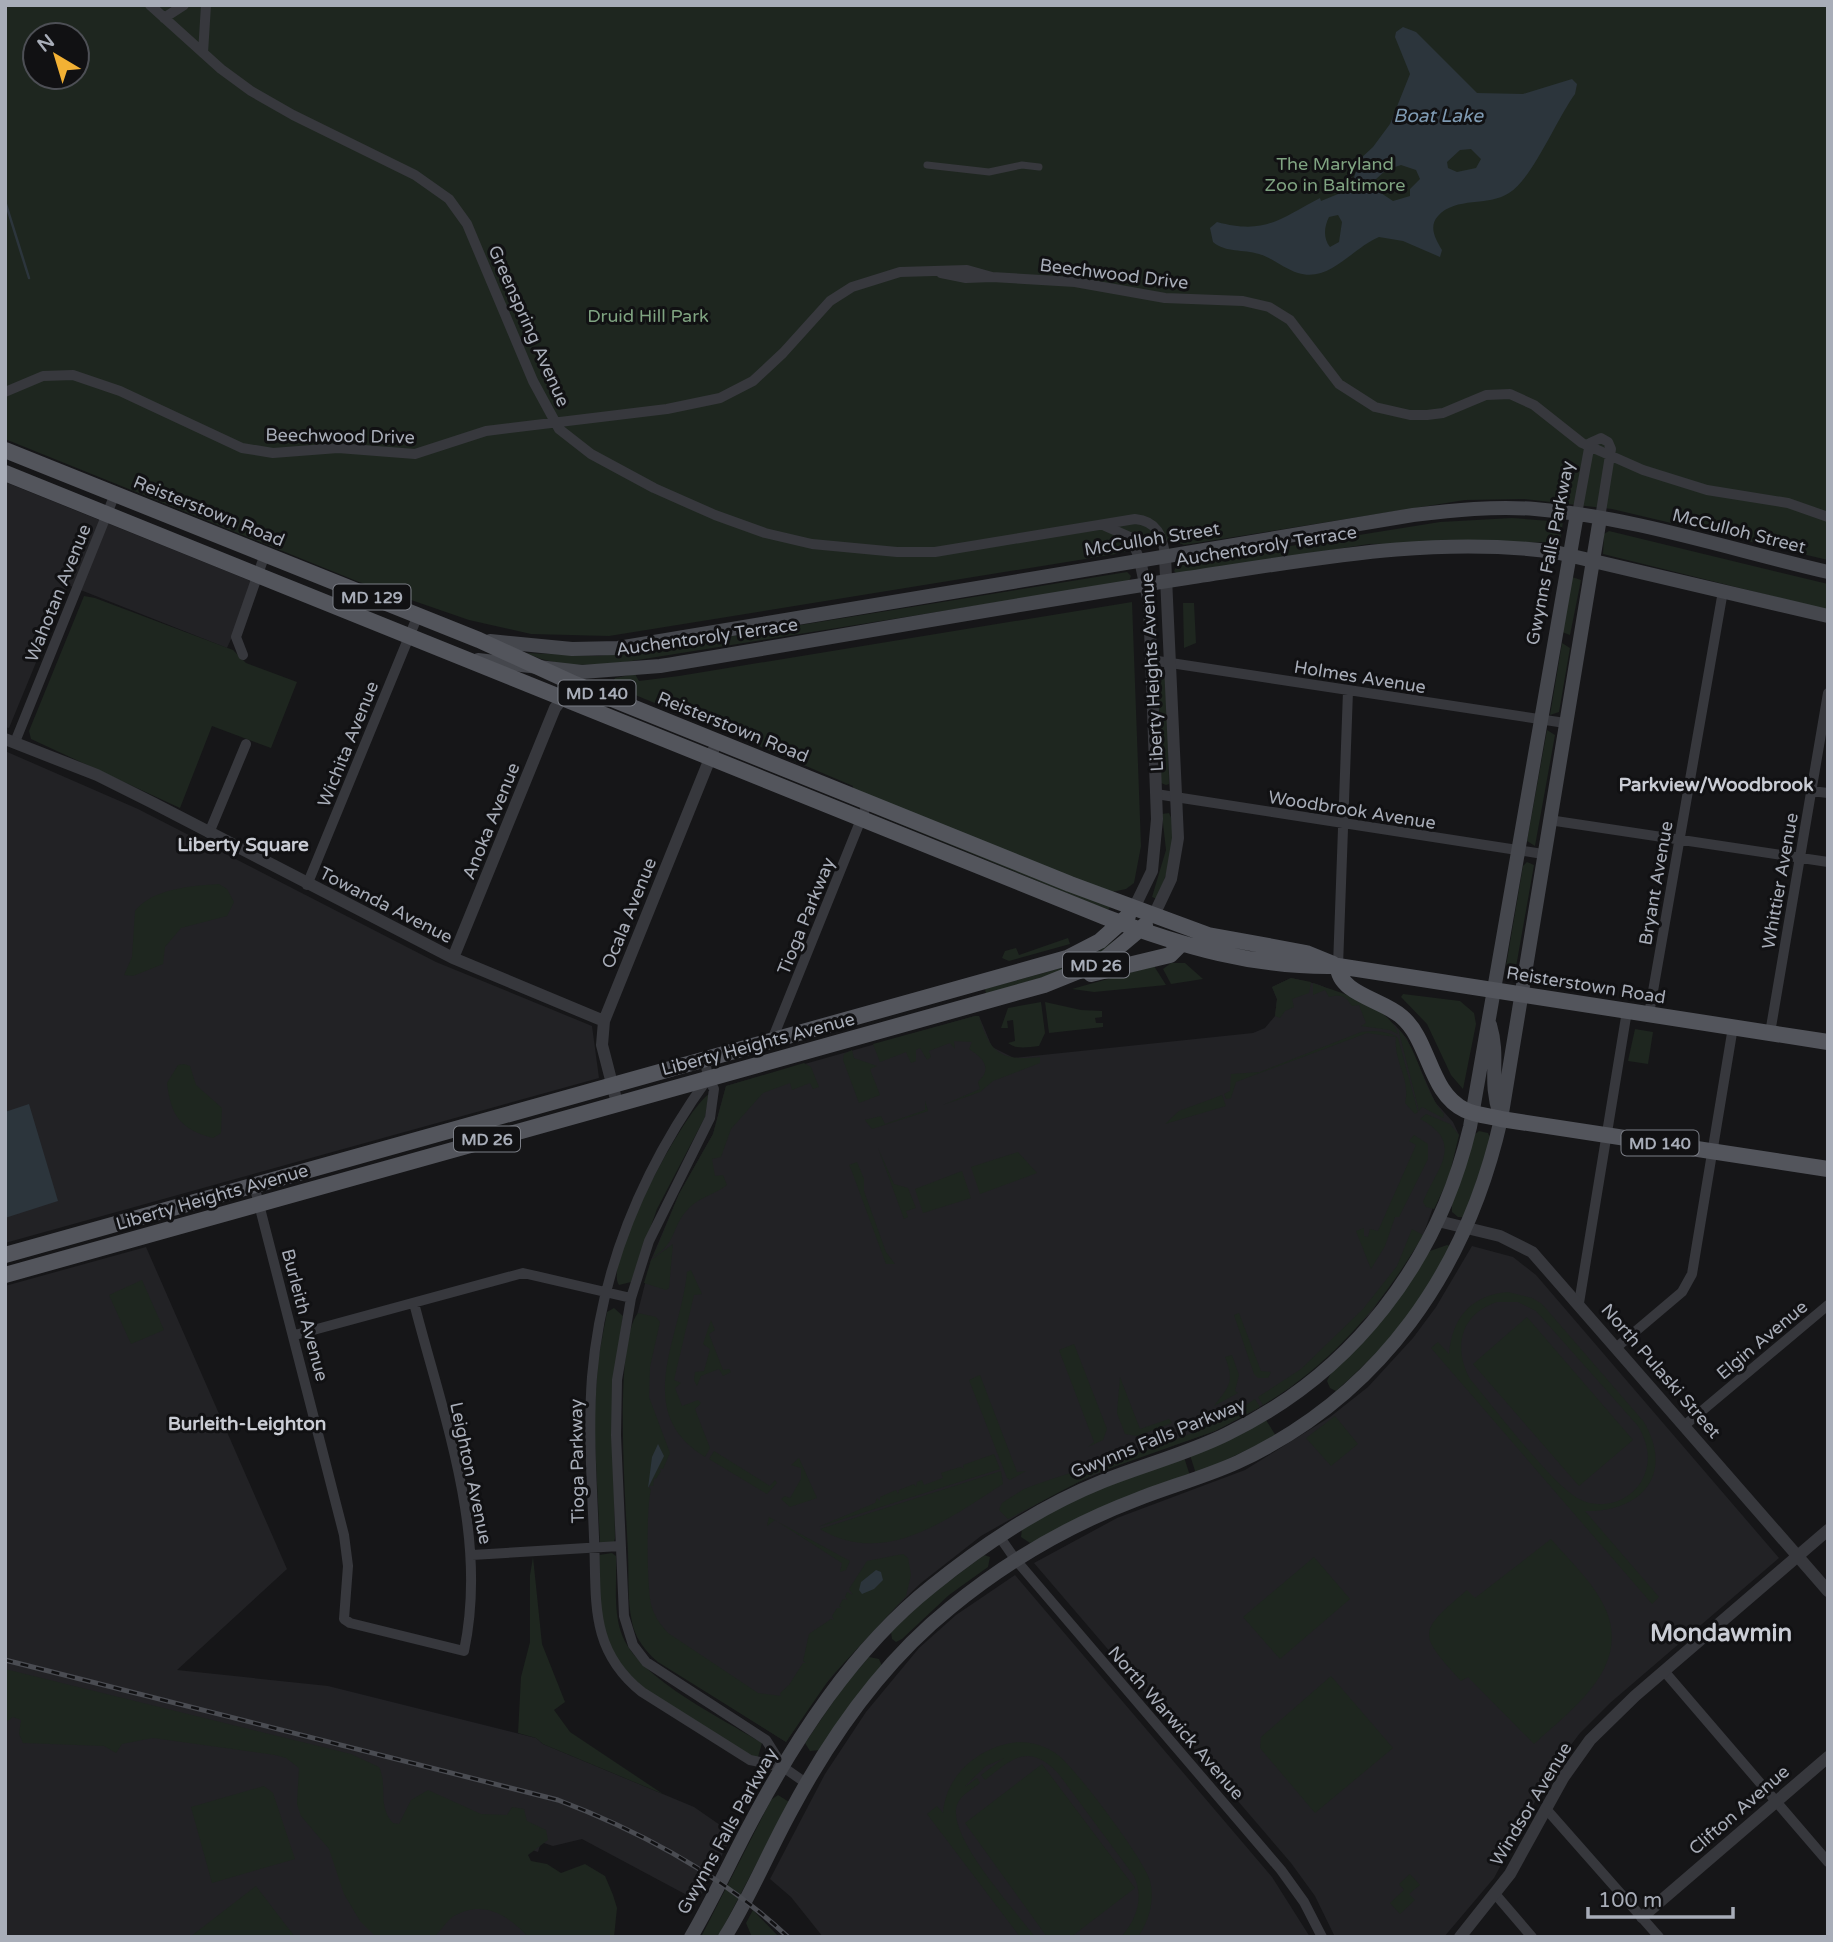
<svg xmlns="http://www.w3.org/2000/svg" width="1833" height="1942" viewBox="0 0 1833 1942" font-family="'Varela Round',sans-serif">
<style>
.built{fill:#222225}
.green{fill:#1e261f;fill-rule:evenodd}
.water{fill:#2c353c;fill-rule:evenodd}
.lines{fill:none;stroke-linecap:round;stroke-linejoin:round}
.stream{stroke:#2c353c;stroke-width:2.5}
.pedestrian{stroke:#37383d;stroke-width:7}
.minor{stroke:#37383d;stroke-width:10}
.tertiary{stroke:#37383d;stroke-width:12}
.secondary{stroke:#45474d;stroke-width:14}
.primary{stroke:#53555c;stroke-width:16}
.rail-casing{stroke:#4a4c52;stroke-width:5}
.rail{stroke:#111113;stroke-width:2.5;stroke-dasharray:8;stroke-linecap:butt}
.labels{text-anchor:middle;stroke-width:6;stroke-linejoin:round;paint-order:stroke}
.shield{fill:#111113;stroke:#7b7e86;stroke-width:2}
.shield-label{font-size:16px;font-weight:bold;fill:#a8adb8}
.park-label{font-size:18px;fill:#7fa381;stroke:#111113}
.street-label{font-size:18px;fill:#a8adb8;stroke:#111113}
.water-label{font-size:19px;font-style:italic;fill:#7f9bb3;stroke:#111113}
.neighbourhood-label{font-size:19px;font-weight:bold;fill:#c9ccd4;stroke:#111113}
.district-label{font-size:24px;font-weight:bold;fill:#c9ccd4;stroke:#111113}
</style>
<rect width="100%" height="100%" fill="#161618"/>
<!-- built -->
<path class="built" d="M5,482L256,583L227,648L68,585L9,728L5,727Z
M5,751L138,809L436,962L592,1026L599,1078L5,1243Z
M1291,978L1317,984L1353,999L1395,1025L1407,1039L1435,1102L1453,1122L1459,1135L1422,1238L1370,1314L1291,1387L1255,1410L1215,1431L1125,1462L1067,1487L981,1536L921,1583L869,1633L819,1692L786,1742L652,1657L637,1637L631,1610L623,1435L627,1355L651,1260L679,1194L713,1134L726,1086L975,1016H979L992,1047L1014,1058L1253,1033L1265,1028L1275,1016L1277,999L1272,987Z
M1472,1246L1513,1257L1536,1275L1779,1558L1610,1703L1580,1733L1552,1770L1494,1878L1444,1937H1335L1315,1896L1291,1863L1034,1563L1117,1518L1245,1470L1330,1417L1368,1387L1413,1338L1436,1307Z
M146,1247L287,1569L177,1670L328,1686L536,1738L543,1744L694,1807L733,1834L698,1901L582,1839L553,1846L541,1842L538,1852L504,1841L570,1937H5V1286Z
M1015,1575L1272,1877L1310,1937H823L791,1897L770,1879L825,1774L866,1712L919,1648L956,1615Z"/>
<!-- green -->
<path class="green" d="M5,5H1828V560L1612,509L1524,499L1465,500L1184,545L1172,540L1116,554L609,636L531,634L469,620L359,582L5,439ZM35,35H77V77H35Z
M1512,518L1563,522L1560,542L1369,544L1177,574L1174,571L1177,565L1203,560L1440,522Z
M1609,531L1828,584V610L1603,554L1604,534Z
M1127,572L1131,576L1129,581L1106,585L619,663C586,666 556,667 526,653L598,656L640,651Z
M1572,577L1581,580L1570,635L1562,632Z
M84,596L95,598L233,650L246,663L297,682L271,748L212,726L180,808L31,739L29,731Z
M1132,602L1141,846L1134,883L1126,889L1107,893L853,791V786L733,735L724,728L708,725L611,685L615,678L635,674L639,681L679,676Z
M1183,603H1194L1196,643L1184,648Z
M1562,643L1570,648L1559,712L1550,715Z
M1164,677L1167,679L1169,784L1166,785L1161,783L1157,681Z
M1547,730L1555,735L1535,846L1527,841Z
M871,812L1111,906L1108,910Z
M1169,813C1181,836 1166,877 1157,899L1152,897L1166,850L1162,814Z
M1527,862L1534,865L1516,967L1506,966L1523,866Z
M219,884L227,889L234,902L227,916L181,928L165,947L163,964L133,976L124,975L132,957L135,911C153,888 192,886 219,884Z
M1068,938L1070,944L1009,961L1002,958L1005,951L1016,948L1019,955Z
M1118,938L1122,940L1078,967L986,994L985,989L1068,966L1093,955Z
M1171,963H1185L1203,979L1171,984L1163,969Z
M1154,966L1166,985L1094,992L1072,989Z
M1291,978L1311,982L1309,993L1292,999L1294,1007L1285,1011L1280,1018L1275,1016L1277,999L1272,987Z
M1313,983C1340,993 1389,1005 1398,1034L1390,1030L1361,1026L1366,1023L1359,1005L1352,1006C1345,996 1342,994 1329,997L1325,990L1313,995Z
M1403,994L1460,1001L1474,1013L1476,1024L1463,1089L1451,1075L1427,1024L1401,997Z
M1041,1002L1045,1033L1039,1046C1028,1047 1017,1050 1008,1043L1015,1041L1013,1020L1007,1021L1008,1028H1001L1008,1008Z
M1045,1002L1081,1010L1102,1011V1017L1095,1018L1096,1023H1103V1027L1049,1033Z
M975,1016H979C990,1054 1001,1061 1040,1057V1063L993,1081L980,1092L943,1105L980,1089L978,1082C993,1068 983,1058 969,1049L972,1042L954,1041L955,1049L950,1043L929,1051L931,1057L927,1060L920,1048L916,1050V1061L911,1063L906,1052L880,1062L873,1044Z
M1398,1028C1420,1052 1422,1089 1444,1114L1443,1118L1422,1107L1419,1111Z
M1635,1029L1653,1032L1648,1064L1628,1061Z
M1373,1031C1382,1032 1391,1032 1398,1038L1418,1112L1415,1114L1405,1103C1411,1079 1393,1061 1396,1037L1367,1033L1236,1082L1231,1098L1226,1099L1224,1094L1230,1091L1231,1074L1260,1072L1361,1032Z
M852,1050L854,1058L877,1066L870,1069L880,1095L859,1103L843,1060L844,1054Z
M804,1063L811,1067L819,1087L813,1089L810,1083L792,1090L790,1083L763,1093L731,1129L721,1157L712,1159L715,1176L723,1175L727,1185C716,1194 700,1197 689,1208C670,1228 678,1242 653,1257L679,1194L713,1134L726,1086Z
M184,1064L190,1066L196,1085L222,1108L221,1133L213,1138C180,1129 171,1116 167,1083L178,1065Z
M709,1094L705,1117L657,1209L631,1282L619,1285C602,1264 685,1109 709,1094Z
M1222,1095L1226,1106L1165,1124L1179,1111Z
M925,1101L928,1111L872,1129L865,1120L881,1116L885,1124L925,1110Z
M1426,1114L1450,1124L1459,1135L1449,1177L1434,1209L1426,1207L1423,1202C1436,1169 1466,1143 1420,1119Z
M1479,1131L1488,1133L1491,1140L1464,1217H1458L1452,1212V1205L1474,1135Z
M1414,1135L1428,1144V1159L1399,1217H1395L1385,1246L1371,1269L1356,1231L1364,1228V1236L1368,1237L1370,1229L1378,1231L1416,1145L1409,1141Z
M878,1148L894,1184L908,1188L916,1208L906,1211L908,1217L904,1219Z
M1018,1152L1037,1173L980,1194L971,1167Z
M857,1162L864,1179V1191L886,1252L895,1264H886L851,1169L849,1165Z
M962,1171L971,1198L923,1213L915,1189Z
M1412,1229L1423,1235C1382,1305 1333,1363 1263,1405L1258,1397L1301,1369L1363,1309L1397,1266Z
M673,1244L669,1288L666,1290L644,1283L651,1260Z
M1447,1245L1451,1246C1426,1303 1382,1350 1336,1391L1330,1388L1327,1381L1331,1373L1390,1311L1430,1251Z
M691,1270L702,1294L694,1295L674,1380L681,1383L675,1388L682,1406L698,1400L701,1403L695,1409L710,1448L705,1457C631,1412 681,1338 687,1272Z
M142,1280L164,1330L131,1344L109,1295Z
M1508,1292L1532,1298L1542,1304L1644,1422C1675,1476 1640,1512 1585,1511L1659,1597L1652,1604L1431,1348L1438,1342L1449,1354C1452,1318 1471,1295 1508,1292ZM1497,1302H1518L1536,1311L1638,1426C1649,1445 1652,1463 1641,1482C1628,1503 1600,1510 1579,1499C1551,1484 1494,1407 1470,1379C1453,1348 1460,1314 1497,1302Z
M614,1308L623,1316L612,1392L615,1538L614,1542L600,1543L594,1422L598,1360L607,1312Z
M638,1313L656,1317L660,1322L650,1367L649,1397L670,1453L663,1469L658,1468L661,1471L656,1479L654,1478L653,1486H648L651,1490C646,1505 647,1587 651,1604C654,1616 660,1624 668,1633L758,1693L781,1696L780,1693L789,1685L803,1663H806L803,1661L809,1634L831,1619L834,1620L832,1616L837,1608H842L839,1606L843,1599L848,1600L845,1597L847,1592L853,1595L849,1589L867,1561L903,1554L908,1558L911,1575L906,1596L830,1678L786,1742L658,1662C646,1652 635,1638 632,1622C627,1599 629,1575 628,1552C626,1507 613,1344 638,1313Z
M1239,1313L1261,1371L1271,1372L1268,1378H1258L1254,1374L1234,1315Z
M1527,1317L1633,1440L1579,1486L1473,1364Z
M711,1320L715,1330L709,1334L723,1370L729,1369L731,1372L723,1376L719,1369L701,1376L697,1386L694,1380L695,1372L704,1371L710,1349L703,1344Z
M1074,1344L1107,1429L1103,1440L1088,1447L1094,1442L1059,1350Z
M1232,1355L1239,1375L1235,1391L1238,1393L1214,1406C1227,1388 1236,1384 1225,1357Z
M980,1375L1017,1472L1026,1471L1010,1480L1007,1478L969,1380Z
M1120,1377L1140,1429L1169,1419L1172,1423L1137,1436L1125,1434L1117,1413Z
M1255,1399L1260,1407L1215,1431L1094,1474L1008,1519L999,1510L1002,1503L1024,1489C1099,1460 1188,1447 1255,1399Z
M1335,1416L1358,1444L1331,1466L1306,1438Z
M1266,1420L1276,1436L1196,1474L1190,1455Z
M714,1451L770,1486L775,1480L777,1483L767,1494L709,1459Z
M994,1454L1000,1469L818,1527L875,1503L877,1498L880,1501V1497L896,1490L898,1494L899,1490L914,1484L916,1487L917,1482L922,1480L924,1485L943,1478L941,1473L960,1467L964,1469L963,1465Z
M1184,1457L1190,1476L1030,1543L1021,1537L1022,1529C1072,1497 1128,1477 1184,1457Z
M799,1458L817,1498L790,1507L781,1499L785,1496L790,1498L801,1479V1468L791,1465Z
M1001,1471L1003,1484C948,1519 885,1568 820,1529Z
M769,1517L850,1561L846,1570L840,1572L842,1563L775,1520L767,1526Z
M1551,1539C1568,1559 1590,1579 1602,1602C1636,1664 1574,1707 1534,1744L1468,1677L1461,1681C1417,1633 1418,1632 1467,1590L1475,1598Z
M612,1553L616,1556C617,1580 613,1608 621,1632C635,1677 722,1718 762,1743L758,1757L754,1758C709,1730 633,1696 610,1646C597,1618 600,1585 599,1555Z
M984,1555L990,1557L988,1567L949,1595L902,1639L896,1642L892,1639L891,1632L928,1597Z
M533,1557L542,1644L565,1702L554,1710L570,1732L663,1794L543,1744L536,1738L518,1733L521,1677L530,1642V1575Z
M1314,1557L1350,1599L1280,1659L1243,1617Z
M869,1657L879,1659L882,1666L820,1750L810,1751L805,1743L844,1686Z
M5,1669L351,1754L379,1767C388,1785 377,1806 393,1823L399,1824L411,1800L428,1790L481,1814L507,1815L512,1807L524,1809L527,1821L546,1830L548,1840L528,1855L531,1861L547,1864L561,1873L585,1864L605,1876L613,1895L617,1908L614,1937H528C508,1915 483,1899 454,1916C446,1921 441,1931 434,1937H376L360,1921L344,1894L329,1849L301,1816L297,1804L299,1768L286,1758L275,1755L153,1738L122,1744L116,1753L104,1746L23,1743L19,1734L21,1720L13,1717L5,1723Z
M1331,1676L1393,1748L1315,1813L1260,1748L1261,1737Z
M1018,1742C1033,1742 1046,1746 1058,1755C1076,1769 1144,1859 1150,1881C1155,1901 1149,1920 1138,1937H1121C1137,1919 1144,1898 1134,1876L1058,1773C1028,1742 1012,1759 985,1780L981,1775L1004,1758L986,1766L967,1784L965,1787L977,1778L980,1783C973,1789 960,1795 957,1805C946,1836 1016,1911 1035,1937H1020L927,1814L937,1806L943,1813C946,1774 980,1746 1018,1742Z
M1042,1764L1135,1888L1071,1937H1047L965,1823Z
M264,1786L273,1793L295,1859L212,1883L191,1807Z
M778,1795L789,1802L718,1937H701L771,1800Z
M1410,1874L1420,1885L1409,1894L1415,1900L1400,1914L1390,1903L1404,1890L1399,1884Z
M256,1886L295,1937H190Z
M753,1910L779,1937H752L746,1923Z"/>
<!-- water -->
<path class="water" d="M1403,27L1416,32L1477,93L1523,94L1572,79L1577,84L1575,94C1556,120 1533,178 1509,193C1488,207 1456,196 1438,216C1428,227 1436,240 1442,250L1440,257L1403,241L1379,237C1352,248 1330,283 1298,273C1284,269 1273,258 1259,254C1243,249 1226,253 1213,242L1210,228L1217,222C1265,235 1280,219 1320,198L1321,201L1343,192L1353,181L1360,159L1373,147L1390,124L1410,74L1395,37L1396,32ZM1471,149L1481,159L1476,168L1457,172L1448,168L1447,162L1460,150ZM1401,165L1416,170L1420,179L1410,189V196L1393,201L1378,191L1375,180L1386,170ZM1338,215L1342,222L1339,242L1330,247C1323,238 1324,227 1329,217Z
M29,1104L58,1201L5,1218V1112Z
M658,1444L664,1456L648,1488L652,1457Z
M876,1570L881,1572L883,1580L874,1589L862,1594L859,1590L861,1582Z"/>
<g class="lines">
<!-- stream -->
<path class="stream" d="M5,201L29,278"/>
<!-- pedestrian -->
<path class="pedestrian" d="M927,165L989,172L1022,165L1039,167"/>
<!-- minor -->
<path class="minor" d="M150,5L221,69L251,91L293,115L415,175L449,199L467,224L533,381L559,429L591,454L654,488L715,515L765,533L812,544L897,552H935L1135,519C1157,521 1163,536 1165,556
M164,18L184,5
M203,53L206,5
M941,273L966,278L992,277L1075,282L1165,298L1243,301L1269,307L1290,320L1339,384L1375,407L1410,415H1427L1443,413L1486,395L1510,394L1534,405L1582,443L1643,470L1707,490L1788,503L1828,517
M5,392L43,376L73,375L120,391L242,448L273,453L338,448L415,454L486,431L667,409L720,398L753,381L783,353L830,301L852,287L900,272L967,270L992,277
M1577,514L1590,443L1601,438L1608,442L1611,449L1600,518
M1105,526L1130,537L1140,560
M243,655L236,637L265,554
M1151,660L1565,723
M15,742L115,494
M1811,791L1828,793
M1156,794L1543,854
M1549,820L1828,862
M209,833L246,744
M307,885L418,615
M1338,966L1348,691
M1649,1014L1723,591
M1770,1033L1828,693
M772,1040L868,802
M705,1060L708,1078L714,1089L710,1118L649,1241L631,1298L617,1380L616,1435L624,1616L633,1645L646,1662L766,1740L783,1767
M708,1078C644,1167 601,1268 592,1377C588,1430 592,1484 594,1537C597,1599 588,1649 642,1692L750,1760L783,1767L806,1783
M254,1185L344,1535L348,1566L344,1619L350,1623L464,1651C489,1534 443,1416 414,1303
M1579,1303L1627,1011
M295,1335L523,1273L631,1298
M1617,1347L1682,1292L1692,1274L1733,1027
M1685,1425L1828,1305
M999,1536L1015,1559L1281,1870L1304,1902L1322,1937
M472,1555L620,1546
M1664,1671L1828,1862
M1547,1810L1659,1937
M1496,1895L1532,1937"/>
<!-- tertiary -->
<path class="tertiary" d="M5,739L97,775L153,803L453,958L604,1021
M1135,906L1152,871L1157,819L1149,603L1140,560
M1154,915L1171,879L1178,838L1165,556
M453,958L555,708L567,693
M617,1103L602,1045L604,1021L713,751
M1438,1221L1500,1236L1532,1252L1828,1591
M1642,1917L1828,1757
M1460,1937L1510,1874L1563,1778L1590,1740L1635,1696L1828,1530"/>
<!-- secondary -->
<path class="secondary" d="M490,641L572,649L618,648L1413,515C1454,510 1494,506 1535,509C1634,517 1732,550 1828,572
M478,660L582,672L660,666C836,637 1011,605 1187,578C1309,560 1432,535 1555,552L1828,616
M1490,1025C1500,1059 1488,1080 1500,1115
M691,1937C712,1901 729,1864 748,1828C795,1739 853,1649 932,1586C984,1544 1039,1507 1101,1482C1143,1465 1187,1454 1227,1434C1353,1373 1438,1262 1470,1127L1577,514
M725,1937C750,1897 768,1853 791,1811C831,1736 883,1662 950,1608C1007,1561 1069,1525 1138,1499C1171,1486 1205,1477 1238,1462C1381,1395 1467,1270 1501,1119L1600,518"/>
<!-- primary -->
<path class="primary" d="M5,450L479,640L575,684L1070,884L1208,935L1306,953L1333,964
M5,473L1105,917C1181,946 1256,968 1338,966L1828,1042
M1338,966C1338,994 1384,1000 1402,1017C1430,1041 1429,1093 1465,1110C1476,1115 1489,1116 1501,1119L1828,1169
M1091,974L1170,955L1181,944
M5,1255L1067,958L1100,941L1128,916
M5,1275L1044,985L1101,962L1145,925"/>
<!-- rail casing -->
<g class="rail-casing">
<path id="rail" d="M5,1660L558,1800C642,1832 722,1875 788,1937"/>
</g>
<!-- rail -->
<use href="#rail" class="rail"/>
</g>
<g class="labels">
<!-- shield labels -->
<g class="shield">
<rect x="333.5" y="584.5" width="77" height="25" rx="5"/>
<rect x="558.5" y="680.5" width="77" height="25" rx="5"/>
<rect x="1063" y="952.5" width="66" height="25" rx="5"/>
<rect x="454" y="1126.5" width="66" height="25" rx="5"/>
<rect x="1621.5" y="1130.5" width="77" height="25" rx="5"/>
</g>
<g class="shield-label">
<text x="372" y="603">MD 129</text>
<text x="597" y="699">MD 140</text>
<text x="1096" y="971">MD 26</text>
<text x="487" y="1145">MD 26</text>
<text x="1660" y="1149">MD 140</text>
</g>
<!-- park labels -->
<g class="park-label">
<text x="1335" y="170">The Maryland<tspan x="1335" dy="21">Zoo in Baltimore</tspan></text>
<text x="648" y="322">Druid Hill Park</text>
</g>
<!-- street labels -->
<g class="street-label">
<text transform="translate(1114 274) rotate(7)" y="6">Beechwood Drive</text>
<text transform="translate(529 326) rotate(66)" y="6">Greenspring Avenue</text>
<text transform="translate(340 436) rotate(1)" y="6">Beechwood Drive</text>
<text transform="translate(209 511) rotate(22)" y="6">Reisterstown Road</text>
<text transform="translate(1739 531) rotate(14)" y="6">McCulloh Street</text>
<text transform="translate(1152 539) rotate(-9)" y="6">McCulloh Street</text>
<text transform="translate(1266 546) rotate(-9)" y="6">Auchentoroly Terrace</text>
<text transform="translate(1550 553) rotate(-79)" y="6">Gwynns Falls Parkway</text>
<text transform="translate(58 593) rotate(-68)" y="6">Wahotan Avenue</text>
<text transform="translate(707 637) rotate(-8)" y="6">Auchentoroly Terrace</text>
<text transform="translate(1152 672) rotate(-93)" y="6">Liberty Heights Avenue</text>
<text transform="translate(1360 677) rotate(9)" y="6">Holmes Avenue</text>
<text transform="translate(733 727) rotate(22)" y="6">Reisterstown Road</text>
<text transform="translate(348 744) rotate(-68)" y="6">Wichita Avenue</text>
<text transform="translate(1352 810) rotate(9)" y="6">Woodbrook Avenue</text>
<text transform="translate(491 821) rotate(-68)" y="6">Anoka Avenue</text>
<text transform="translate(1780 881) rotate(-80)" y="6">Whittier Avenue</text>
<text transform="translate(1656 883) rotate(-80)" y="6">Bryant Avenue</text>
<text transform="translate(386 905) rotate(27)" y="6">Towanda Avenue</text>
<text transform="translate(629 913) rotate(-68)" y="6">Ocala Avenue</text>
<text transform="translate(806 916) rotate(-68)" y="6">Tioga Parkway</text>
<text transform="translate(1586 985) rotate(9)" y="6">Reisterstown Road</text>
<text transform="translate(758 1044) rotate(-15)" y="6">Liberty Heights Avenue</text>
<text transform="translate(212 1197) rotate(-16)" y="6">Liberty Heights Avenue</text>
<text transform="translate(305 1315) rotate(75)" y="6">Burleith Avenue</text>
<text transform="translate(1762 1340) rotate(-40)" y="6">Elgin Avenue</text>
<text transform="translate(1661 1371) rotate(49)" y="6">North Pulaski Street</text>
<text transform="translate(1158 1438) rotate(-22)" y="6">Gwynns Falls Parkway</text>
<text transform="translate(577 1461) rotate(-91)" y="6">Tioga Parkway</text>
<text transform="translate(471 1473) rotate(78)" y="6">Leighton Avenue</text>
<text transform="translate(1176 1723) rotate(49)" y="6">North Warwick Avenue</text>
<text transform="translate(1531 1804) rotate(-59)" y="6">Windsor Avenue</text>
<text transform="translate(1739 1810) rotate(-41)" y="6">Clifton Avenue</text>
<text transform="translate(727 1831) rotate(-61)" y="6">Gwynns Falls Parkway</text>
</g>
<!-- water labels -->
<g class="water-label">
<text x="1438" y="122">Boat Lake</text>
</g>
<!-- neighbourhood labels -->
<g class="neighbourhood-label">
<text x="1716" y="791">Parkview/Woodbrook</text>
<text x="243" y="851">Liberty Square</text>
<text x="247" y="1430">Burleith-Leighton</text>
</g>
<!-- district labels -->
<g class="district-label">
<text x="1721" y="1641">Mondawmin</text>
</g>
</g>
<!-- border -->
<rect width="1833" height="1942" fill="none" stroke="#a8adb8" stroke-width="14"/>
<!-- north arrow -->
<g transform="translate(56 56) rotate(322)"><circle r="33" fill="#111113" stroke="#4d4f55" stroke-width="2"/>
<path d="M0-5L12 26L0 18L-12 26Z" fill="#f2b134"/>
<text y="-10" font-size="19" font-weight="bold" text-anchor="middle" fill="#a8adb8">N</text>
</g>
<!-- scale -->
<path d="M1588 1907v10h145v-10" fill="none" stroke="#a8adb8" stroke-width="3.5"/>
<text x="1598" y="1907" font-size="21" fill="#a8adb8" stroke="#111113" stroke-width="5" paint-order="stroke">100 m</text>
</svg>
